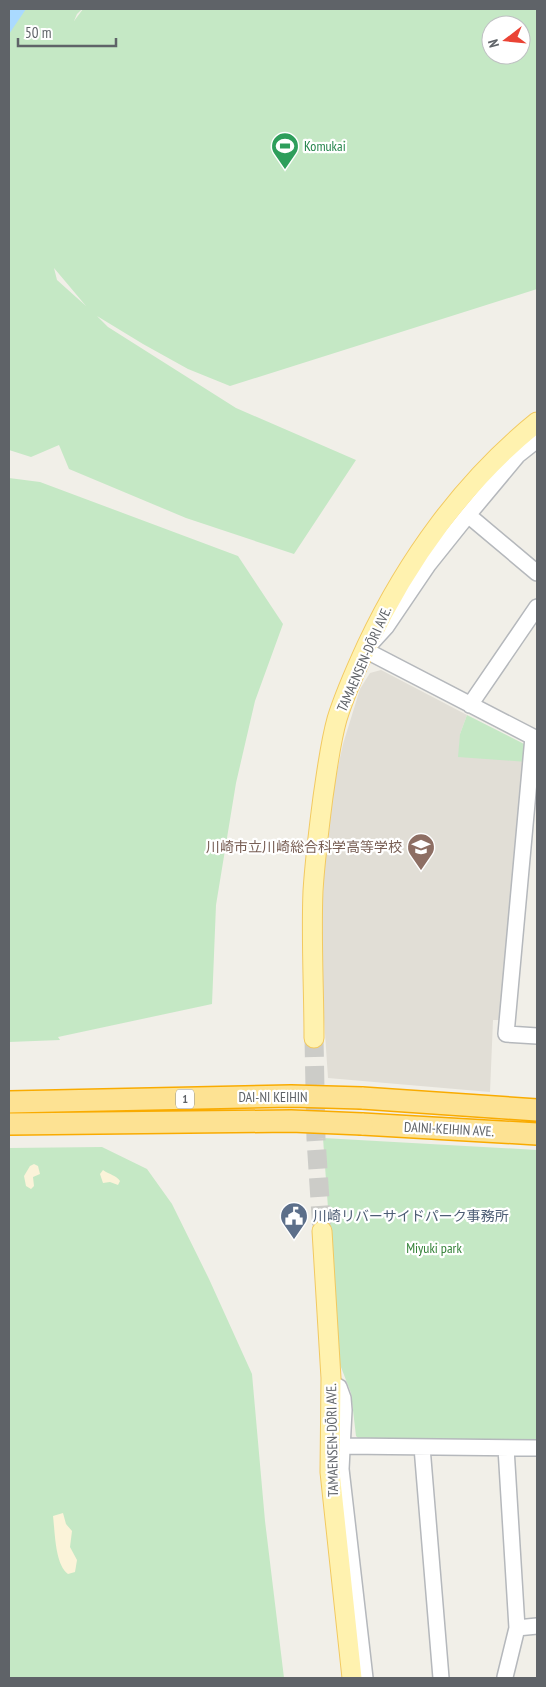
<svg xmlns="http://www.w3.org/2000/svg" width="546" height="1687" viewBox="0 0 546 1687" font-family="'PT Sans Narrow','Noto Sans JP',sans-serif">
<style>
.education{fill:#e1ded6}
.green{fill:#c5e8c5;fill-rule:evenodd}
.sand{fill:#fbf3d9}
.water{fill:#aadaff}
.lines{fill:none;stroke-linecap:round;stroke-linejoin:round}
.major-tunnel{stroke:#ccccc8;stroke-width:19;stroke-dasharray:19 9;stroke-linecap:butt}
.minor-casing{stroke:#b5b8bc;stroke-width:18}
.major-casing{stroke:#f2c960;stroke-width:21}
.highway-casing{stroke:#f9ab00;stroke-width:24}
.minor{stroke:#fff;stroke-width:15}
.major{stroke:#fff2af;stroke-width:19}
.highway{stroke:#fde293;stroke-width:21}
.highway-bridge-casing{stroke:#f9ab00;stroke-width:24;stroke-linecap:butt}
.highway-bridge{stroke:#fde293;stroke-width:21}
.labels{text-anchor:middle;stroke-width:4.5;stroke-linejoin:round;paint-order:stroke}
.shield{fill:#fff;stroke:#8f9295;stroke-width:1}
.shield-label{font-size:12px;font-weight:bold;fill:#5f6368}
.leisure-label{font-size:14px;fill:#27864d;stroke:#fff;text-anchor:start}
.street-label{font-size:14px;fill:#5f6368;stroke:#fff}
.education-label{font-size:14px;fill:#785e54;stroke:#fff;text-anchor:end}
.service-label{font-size:14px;fill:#4e5e75;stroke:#fff;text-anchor:start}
.park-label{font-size:14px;fill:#348238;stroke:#fff}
</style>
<rect width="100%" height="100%" fill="#f1efe8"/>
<!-- education -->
<path class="education" d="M381,670L467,715L460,734L527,762L504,1020H493L490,1092L328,1078L320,958L325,855L331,799L343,744L360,689L370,673Z"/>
<!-- green -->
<path class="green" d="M19,9H82L77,14L74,21L83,9H537V289L230,386L188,369L143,344L97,316L108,327L236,408L356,460L294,554L186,518L69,469L59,445L31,457L9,450V26ZM491,25H521V55H491ZM54,268L86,306L57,280Z
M9,478L40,482L238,556L283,624L255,701L236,783L216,905L212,1004L58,1037L60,1040L9,1042Z
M467,715L528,746L527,762L458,757L460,734Z
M323,1138L537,1150V1442L361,1441L356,1436L351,1393L339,1362Z
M102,1147L147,1169L172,1204L209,1279L252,1374L265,1521L284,1678H9V1148Z"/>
<!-- sand -->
<path class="sand" d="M34,1164L38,1166L40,1174L33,1177L34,1186L31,1189L26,1186L24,1176L30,1166Z
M103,1170C110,1175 116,1175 120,1181L118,1185L110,1182L103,1183L100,1174Z
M63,1513L66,1524L72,1531L70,1547L77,1560L75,1572L68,1574C55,1565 55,1532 53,1516Z"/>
<!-- water -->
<path class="water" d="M9,9H26L9,34Z"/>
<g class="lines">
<!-- major-tunnel -->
<path class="major-tunnel" d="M314,1038L316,1139L322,1231"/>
<!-- minor casing -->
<g class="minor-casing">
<path id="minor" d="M468,515L518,455L537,440
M470,705L537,607
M533,737L365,650L386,627L428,565L468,515L537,573
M537,739L533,737L506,1034L537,1036
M331,1384L339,1387L343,1398L344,1410L341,1469L365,1678
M343,1446L537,1448
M422,1447L441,1678
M517,1628L537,1626
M505,1677L517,1628L506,1448"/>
</g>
<!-- major casing -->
<g class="major-casing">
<path id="major" d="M314,1038C314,990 311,938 313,891C315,859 319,828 323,797C327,771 330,744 337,719C345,693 356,669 367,645C407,560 464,481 537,422
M322,1231L331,1378L330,1472L352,1678"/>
</g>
<!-- highway casing -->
<g class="highway-casing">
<path id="highway" d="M362,1098L537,1110
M362,1124L537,1134"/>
</g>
<!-- minor -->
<use href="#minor" class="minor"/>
<!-- major -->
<use href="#major" class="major"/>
<!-- highway -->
<use href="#highway" class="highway"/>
<!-- highway-bridge casing -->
<g class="highway-bridge-casing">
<path id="highway-bridge" d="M9,1102L291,1096L362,1098
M9,1124L291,1121L362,1124"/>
</g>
<!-- highway-bridge -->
<use href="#highway-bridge" class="highway-bridge"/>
</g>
<!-- icons -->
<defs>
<g id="stadium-pin" transform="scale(1.4375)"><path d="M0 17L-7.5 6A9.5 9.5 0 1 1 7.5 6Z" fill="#2e9e5b" stroke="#fff"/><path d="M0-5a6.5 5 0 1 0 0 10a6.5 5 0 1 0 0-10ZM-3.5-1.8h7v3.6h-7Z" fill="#fff"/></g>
<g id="school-pin" transform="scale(1.4375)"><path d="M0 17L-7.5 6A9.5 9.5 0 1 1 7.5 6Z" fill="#8d6e63" stroke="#fff"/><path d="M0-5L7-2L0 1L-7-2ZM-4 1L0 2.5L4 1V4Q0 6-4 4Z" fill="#fff"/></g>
<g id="civic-pin" transform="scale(1.4375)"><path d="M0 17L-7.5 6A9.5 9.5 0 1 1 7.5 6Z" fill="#5c6f8a" stroke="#fff"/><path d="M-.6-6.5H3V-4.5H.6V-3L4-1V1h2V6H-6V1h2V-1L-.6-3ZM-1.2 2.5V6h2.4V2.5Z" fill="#fff"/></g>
</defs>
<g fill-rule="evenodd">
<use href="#stadium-pin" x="285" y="146"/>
<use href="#school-pin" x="421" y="847"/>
<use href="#civic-pin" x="294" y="1216"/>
</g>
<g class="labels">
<!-- shield labels -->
<rect class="shield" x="176" y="1089.5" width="18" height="19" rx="4"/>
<g class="shield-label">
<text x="185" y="1103">1</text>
</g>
<!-- leisure labels -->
<g class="leisure-label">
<text x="304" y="151">Komukai</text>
</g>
<!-- street labels -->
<g class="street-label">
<text transform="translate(364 659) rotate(-66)" y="5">TAMAENSEN-DŌRI AVE.</text>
<text x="273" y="1102">DAI-NI KEIHIN</text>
<text transform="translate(449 1129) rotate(3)" y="5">DAINI-KEIHIN AVE.</text>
<text transform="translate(332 1440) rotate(-91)" y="5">TAMAENSEN-DŌRI AVE.</text>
</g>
<!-- education labels -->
<g class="education-label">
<text x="402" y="852">川崎市立川崎総合科学高等学校</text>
</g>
<!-- service labels -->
<g class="service-label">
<text x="313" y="1221">川崎リバーサイドパーク事務所</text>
</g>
<!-- park labels -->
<g class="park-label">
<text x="434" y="1253">Miyuki park</text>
</g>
</g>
<!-- border -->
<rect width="546" height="1687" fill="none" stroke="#5f6368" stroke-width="20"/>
<!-- north arrow -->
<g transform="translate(506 40) rotate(254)"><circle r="24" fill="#ffffff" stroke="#bfc1c3"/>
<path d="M0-4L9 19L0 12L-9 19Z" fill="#ea4335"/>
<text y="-8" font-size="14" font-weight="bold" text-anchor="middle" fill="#5f6368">N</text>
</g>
<!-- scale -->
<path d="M18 38v8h98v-8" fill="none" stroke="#5f6368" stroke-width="2.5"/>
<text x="25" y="38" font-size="15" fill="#5f6368" stroke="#ffffff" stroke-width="4" paint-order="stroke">50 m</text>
</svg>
